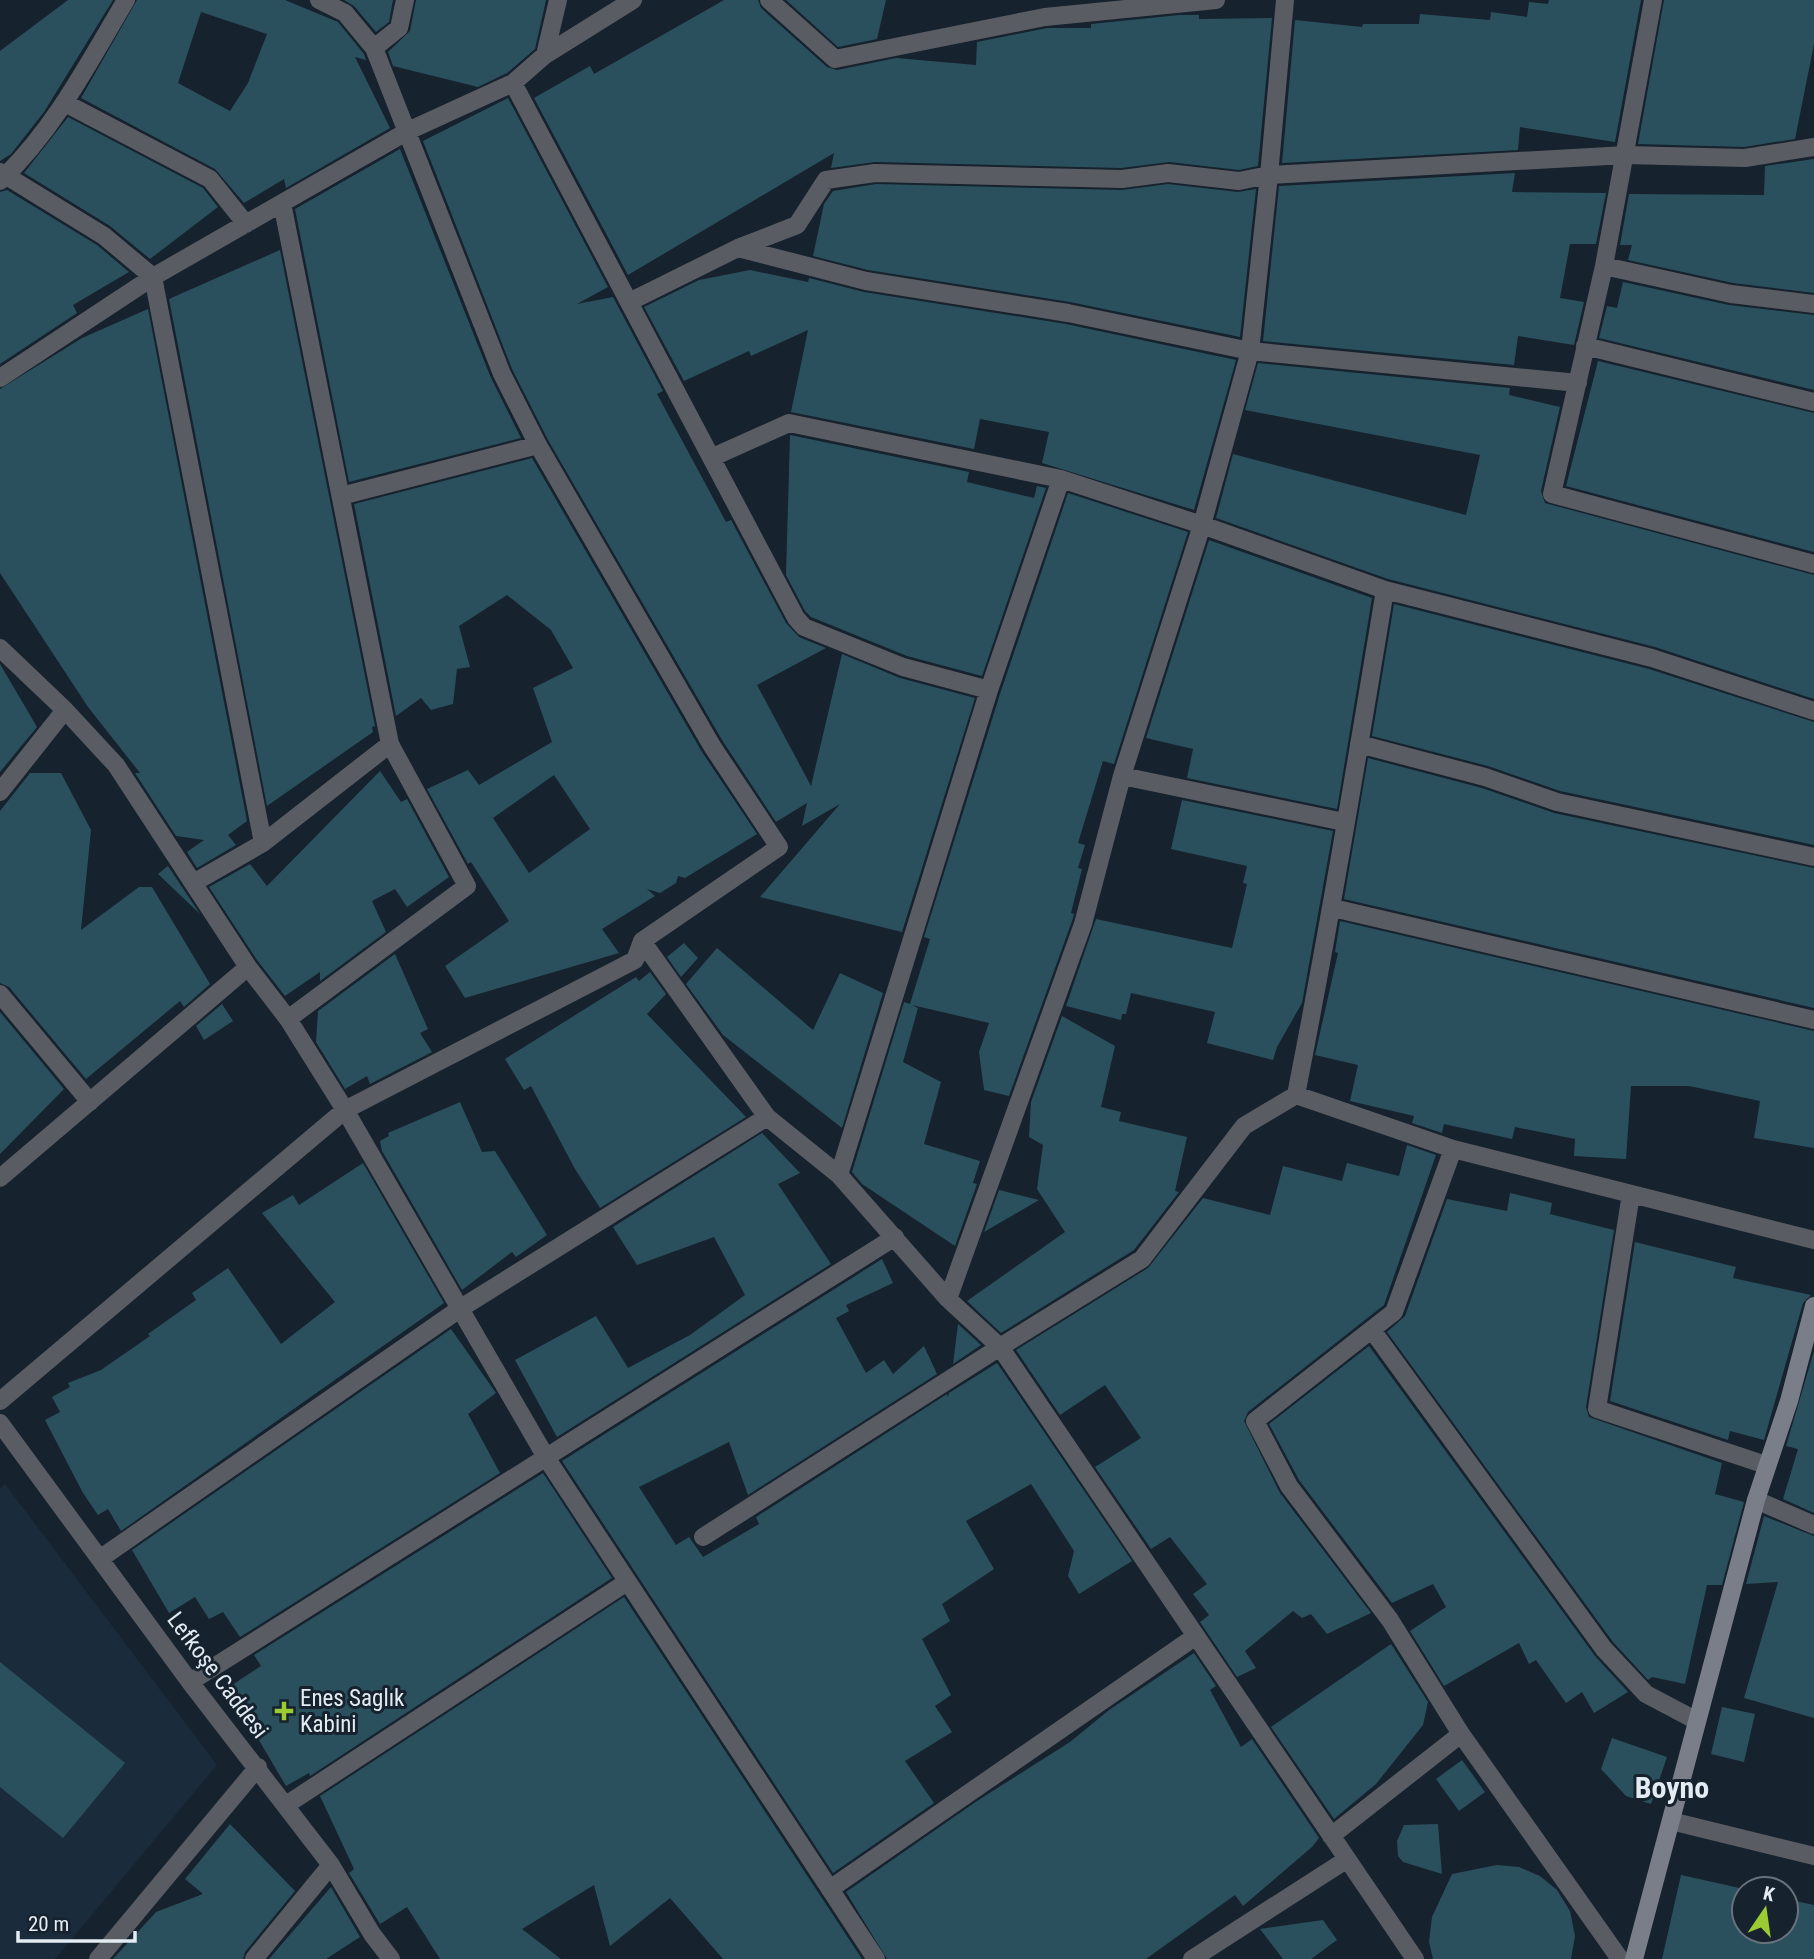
<svg xmlns="http://www.w3.org/2000/svg" width="1814" height="1959" viewBox="0 0 1814 1959" font-family="'Roboto Condensed',sans-serif">
<style>
.built{fill:#1a2b3b}
.building{fill:#2a505e;fill-rule:evenodd}
.lines{fill:none;stroke-linecap:round;stroke-linejoin:round}
.lane{stroke:#5a5c63;stroke-width:18}
.street{stroke:#5a5c63;stroke-width:18}
.secondary{stroke:#7a7e89;stroke-width:18}
.poi-dot{fill:#9bcb33;stroke:#16222d;stroke-width:2.5}
.labels{text-anchor:middle;stroke-width:6;stroke-linejoin:round;paint-order:stroke}
.street-label{font-size:23px;fill:#e3ebf3;stroke:#16222d}
.poi-label{font-size:23px;fill:#e3ebf3;stroke:#16222d;text-anchor:start}
.district-label{font-size:30px;font-weight:bold;fill:#e3ebf3;stroke:#16222d}
</style>
<rect width="100%" height="100%" fill="#16222d"/>
<!-- built -->
<path class="built" d="M5,1484L217,1765L55,1959H0V1489Z"/>
<!-- building -->
<path class="building" d="M68,0H113L44,112L11,154L0,161V51Z
M137,0H285L338,22L364,54L366,60L355,57L390,128L286,188L284,179L244,203L215,169L81,98ZM201,12L267,34L248,83L230,111L178,83Z
M344,0H393L389,22L376,32L354,6Z
M416,0H546L535,49L507,73L478,87L393,66L388,52L410,31Z
M724,0H758L761,8L827,67L837,70L896,58L976,65L977,42L1047,28H1091V24L1179,15H1199V19L1272,18L1258,166L1239,170L1169,162L1121,168L875,162L831,168L834,153L628,275L534,98L590,66L594,74Z
M786,0H886L877,39L838,47Z
M1549,0H1641L1615,142L1520,127L1518,150L1282,163L1295,20L1362,27L1363,24H1419L1420,14L1490,20L1491,12L1527,17L1529,2L1548,4Z
M1664,0H1814V44L1795,139L1744,147L1638,144Z
M508,98L608,287L577,304L613,297L663,391L657,394L726,522L731,520L786,623L799,637L826,648L757,685L811,786L842,654L900,678L975,698L902,932L760,897L840,804L802,826L807,803L776,822L722,740L548,440L512,369L423,141Z
M68,117L203,188L218,207L150,259L110,226L24,173Z
M400,149L491,378L521,438L349,482L295,209Z
M1814,159V293L1733,283L1628,260L1632,245H1620L1629,194L1764,195L1765,166Z
M1515,173L1512,192L1606,193L1596,244H1570L1560,298L1584,302L1574,345L1518,336L1514,365L1263,341L1279,186Z
M876,184L1122,190L1168,184L1238,192L1256,189L1240,337L1070,302L868,270L813,256L824,204L833,191Z
M7,190L97,245L129,272L73,305L77,313L0,364V192Z
M280,250L375,726L372,727L373,732L267,806L169,299Z
M750,270L808,282L809,278L864,292L1066,324L1236,360L1194,510L1042,463L1049,432L980,419L974,449L791,412L808,330L751,356L749,351L684,381L644,307L699,280Z
M1623,282L1729,305L1814,315V390L1599,338L1607,306L1617,308Z
M148,309L247,821L228,835L236,845L197,868L187,852L204,840L176,836L135,773H140L88,707L0,573V389L82,338Z
M1598,361L1814,413V552L1566,486Z
M1258,363L1510,388L1509,395L1560,407L1541,491L1545,503L1814,575V699L1655,647L1388,579L1216,518L1233,454L1466,515L1480,455L1245,410Z
M790,435L969,472L967,482L1034,498L1037,486L1046,488L982,676L907,656L811,617L805,611L786,575Z
M532,458L702,752L757,834L685,878L678,876L676,883L660,893L647,889L655,896L602,929L619,953L465,998L445,966L509,921L471,862L468,864L427,789L468,770L479,785L552,742L533,688L573,668L551,630L507,595L459,626L470,667L457,669L453,704L431,710L421,698L396,716L354,504ZM554,775L590,829L529,873L493,818Z
M1068,493L1188,532L1114,764L1103,761L1078,843L1085,845L1078,868L1082,869L1071,913L1074,914L1072,921L1009,1096L984,1090L979,1052L989,1023L912,1005L918,1008L903,1062L941,1082L924,1144L980,1161L973,1183L977,1184L955,1246L862,1184L852,1172L904,1002L910,1004L930,939L924,937L1000,694Z
M1209,540L1372,598L1337,809L1187,778L1193,749L1146,738Z
M1394,604L1649,669L1814,722V845L1560,791L1488,766L1372,736Z
M0,664L37,727L0,772Z
M1368,758L1482,788L1554,813L1814,868V1008L1344,899Z
M380,771L401,802L407,799L449,877L407,907L395,889L372,901L386,932L320,981V972L285,996L257,960L209,887L250,864L267,886Z
M30,773H61L91,830L81,930L139,887H152L210,984L184,1007L180,1001L86,1079L9,987L0,983V811Z
M1182,800L1333,831L1302,1003L1277,1047L1273,1060L1207,1043L1215,1012L1131,993L1126,1014H1122L1121,1020L1066,1006L1096,919L1232,948L1247,884L1243,883L1247,866L1171,849Z
M168,866L200,914L158,874Z
M1340,921L1814,1031V1148L1754,1138L1760,1101L1689,1086H1631L1626,1159L1574,1156L1575,1139L1515,1127L1512,1139L1444,1124L1442,1133L1412,1123L1414,1116L1350,1101L1358,1065L1315,1055L1338,953L1335,952Z
M684,943L698,958L681,977L667,957Z
M717,948L813,1030L840,973L883,993L842,1128L723,1035L686,984Z
M395,954L428,1029L420,1033L432,1052L370,1084L367,1076L345,1089L316,1042L318,1011Z
M650,972L666,994L647,1014L746,1117L600,1208L575,1169L531,1086L524,1090L505,1059L636,977L639,981Z
M222,1004L233,1021L204,1040L196,1026Z
M0,1012L64,1089L0,1154Z
M1062,1016L1115,1046L1101,1107L1121,1112L1119,1121L1187,1137L1175,1191L1179,1192L1134,1250L1001,1333L967,1301L1065,1232L1037,1189L1043,1145L1029,1137L1031,1102Z
M460,1102L482,1152L495,1151L547,1235L516,1257L512,1252L462,1290L382,1151L380,1141L389,1136L388,1133Z
M762,1133L800,1173L778,1184L831,1264L557,1437L515,1360L596,1316L628,1368L690,1335L745,1295L714,1237L637,1265L613,1227Z
M1407,1145L1436,1155L1384,1305L1248,1412L1244,1421L1280,1493L1371,1613L1327,1634L1311,1614L1302,1618L1293,1611L1245,1651L1256,1668L1237,1677L1200,1622L1209,1615L1193,1594L1207,1584L1170,1537L1151,1549L1095,1467L1141,1438L1105,1385L1060,1415L1016,1350L1148,1268L1203,1198L1270,1215L1283,1166L1342,1181L1347,1163L1399,1176Z
M363,1163L444,1303L121,1531L108,1509L98,1515L83,1493L45,1420L60,1412L52,1397L70,1387L68,1383L101,1370L150,1336L148,1334L196,1300L192,1293L228,1268L281,1344L335,1302L262,1213L293,1195L299,1205Z
M999,1190L1039,1200L984,1232Z
M1510,1193L1552,1203L1550,1214L1614,1230L1586,1407L1589,1417L1722,1463L1715,1494L1744,1502L1722,1585H1707L1685,1684L1652,1677L1648,1680L1613,1642L1387,1332L1405,1316L1447,1199L1507,1211Z
M1635,1242L1736,1267L1733,1278L1811,1295L1803,1303L1764,1440L1730,1431L1728,1440L1610,1401Z
M882,1259L893,1283L846,1305L849,1311L836,1318L866,1373L884,1360L893,1374L924,1346L937,1374L748,1495L729,1442L639,1487L676,1545L689,1537L703,1557L759,1524L756,1517L947,1394L948,1397L949,1393L997,1363L1132,1561L1079,1594L1068,1576L1074,1551L1031,1484L966,1521L994,1569L942,1604L950,1621L922,1639L951,1695L935,1706L952,1732L905,1761L934,1803L833,1873L562,1461Z
M958,1324L981,1345L953,1364Z
M451,1329L496,1393L468,1414L500,1473L240,1637L223,1612L209,1619L195,1597L169,1613L132,1550Z
M1369,1346L1595,1656L1628,1692L1594,1713L1582,1692L1566,1703L1536,1660L1529,1664L1519,1643L1444,1686L1410,1631L1446,1607L1433,1584L1392,1603L1299,1480L1269,1424Z
M1814,1351V1513L1783,1499L1798,1449L1786,1446Z
M543,1473L612,1578L310,1776L309,1773L286,1786L253,1730L223,1691L261,1666L254,1655Z
M1764,1516L1814,1536V1718L1744,1698L1778,1582L1746,1584Z
M624,1597L862,1959H723L670,1898L610,1946L594,1885L522,1929L561,1959H440L407,1907L380,1924L349,1873L354,1869L320,1796Z
M1391,1644L1428,1702L1423,1725L1376,1784L1334,1819L1271,1727Z
M1194,1653L1216,1686L1210,1690L1241,1747L1252,1739L1319,1838L1312,1847L1243,1906L1235,1895L1146,1959H887L846,1892L977,1801L1070,1742L1109,1710Z
M0,1662L125,1763L63,1838L0,1787Z
M1722,1707L1755,1714L1744,1762L1711,1754Z
M1612,1738L1667,1757L1651,1804L1626,1796L1601,1769Z
M1462,1760L1485,1792L1459,1811L1436,1779Z
M230,1824L295,1891L245,1952L243,1959H113L156,1912L203,1894L185,1879Z
M1438,1824L1442,1874L1403,1862L1398,1856L1397,1841L1404,1825Z
M1497,1865L1519,1867L1540,1876L1557,1890L1570,1911L1575,1936L1571,1959H1433L1429,1942L1432,1917L1452,1874Z
M1681,1875L1744,1889V1931H1786V1899L1814,1905V1959H1662Z
M331,1887L360,1937L326,1959H269Z
M1323,1920L1337,1940L1311,1959H1283L1260,1929Z"/>
<g class="lines">
<!-- lane -->
<path class="lane" d="M345,1110L547,1459L876,1959"/>
<!-- street -->
<path class="street" d="M319,0L345,13L374,48
M769,0L835,59L1045,17L1216,0
M1653,0L1604,266L1552,494L1814,564
M545,55L558,0
M513,83L796,618L804,627L903,667L989,690
M65,103L210,179L246,224
M0,172L104,236L153,277L263,843
M0,181C54,130 88,64 126,0
M282,203L390,744L467,886L288,1019
M738,248L866,281L1068,313L1250,351L1578,383
M1604,266L1731,294L1814,304
M629,302L738,248L797,225L826,180L875,173L1122,179L1168,173L1239,181L1269,175L1285,0
M1585,346L1814,402
M0,378L153,277L282,203L408,131L513,83L545,55L633,0
M713,457L789,423L1061,479L1202,525L1250,351L1269,175L1626,155L1745,158L1814,147
M341,496L538,445
M0,648L65,710L116,765L248,967L288,1019L345,1110
M1359,744L1485,777L1557,802L1814,857
M1122,776L1344,822
M0,792L65,710
M195,882L263,843L390,744
M1333,908L1814,1020
M642,941L767,1117L839,1175L948,1299L1000,1347L1142,1259L1244,1126L1296,1095L1453,1149L1814,1240
M0,994L90,1102
M1296,1095C1329,927 1357,759 1385,590
M1453,1149L1394,1312L1255,1421L1289,1486L1390,1620L1461,1734L1620,1959
M839,1175L989,690L1061,479
M0,1178L248,967
M1631,1194L1597,1409L1766,1465
M948,1299L1083,924L1122,776L1202,525L1385,590L1652,658L1814,711
M1372,1330L1604,1649L1646,1694L1697,1721
M0,1401L345,1110L635,960L642,941L779,847L712,746L538,445L502,374L374,48L399,28L405,0
M0,1423L190,1682L331,1865L372,1934L391,1959
M1756,1500L1814,1525
M703,1537L1000,1347L1415,1959
M101,1558L461,1308L767,1117
M190,1682L895,1237
M286,1805L627,1582
M1671,1821L1814,1856
M1331,1836L1461,1734
M830,1889L1196,1636
M98,1959L258,1767
M254,1959L331,1865
M1192,1959L1346,1860"/>
<!-- secondary -->
<path class="secondary" d="M1634,1959L1756,1500L1789,1401L1814,1306"/>
</g>
<!-- markers -->
<path class="poi-dot" d="M280.5 1700.5h7v7h7v7h-7v7h-7v-7h-7v-7h7z"/>
<g class="labels">
<!-- street labels -->
<g class="street-label">
<text transform="translate(218 1675) rotate(53)" y="8">Lefkoşe Caddesi</text>
</g>
<!-- poi labels -->
<g class="poi-label">
<text x="300" y="1706">Enes Saglık<tspan x="300" dy="26">Kabini</tspan></text>
</g>
<!-- district labels -->
<g class="district-label">
<text x="1672" y="1798">Boyno</text>
</g>
</g>
<!-- north arrow -->
<g transform="translate(1765 1910) rotate(13)"><circle r="33" fill="#16222d" stroke="#68727c" stroke-width="2"/>
<path d="M0-5L12 26L0 18L-12 26Z" fill="#9bcb33"/>
<text y="-10" font-size="19" font-weight="bold" text-anchor="middle" fill="#e3ebf3">K</text>
</g>
<!-- scale -->
<path d="M18 1931v10h117v-10" fill="none" stroke="#e3ebf3" stroke-width="3.5"/>
<text x="28" y="1931" font-size="21" fill="#e3ebf3" stroke="#16222d" stroke-width="5" paint-order="stroke">20 m</text>
</svg>
